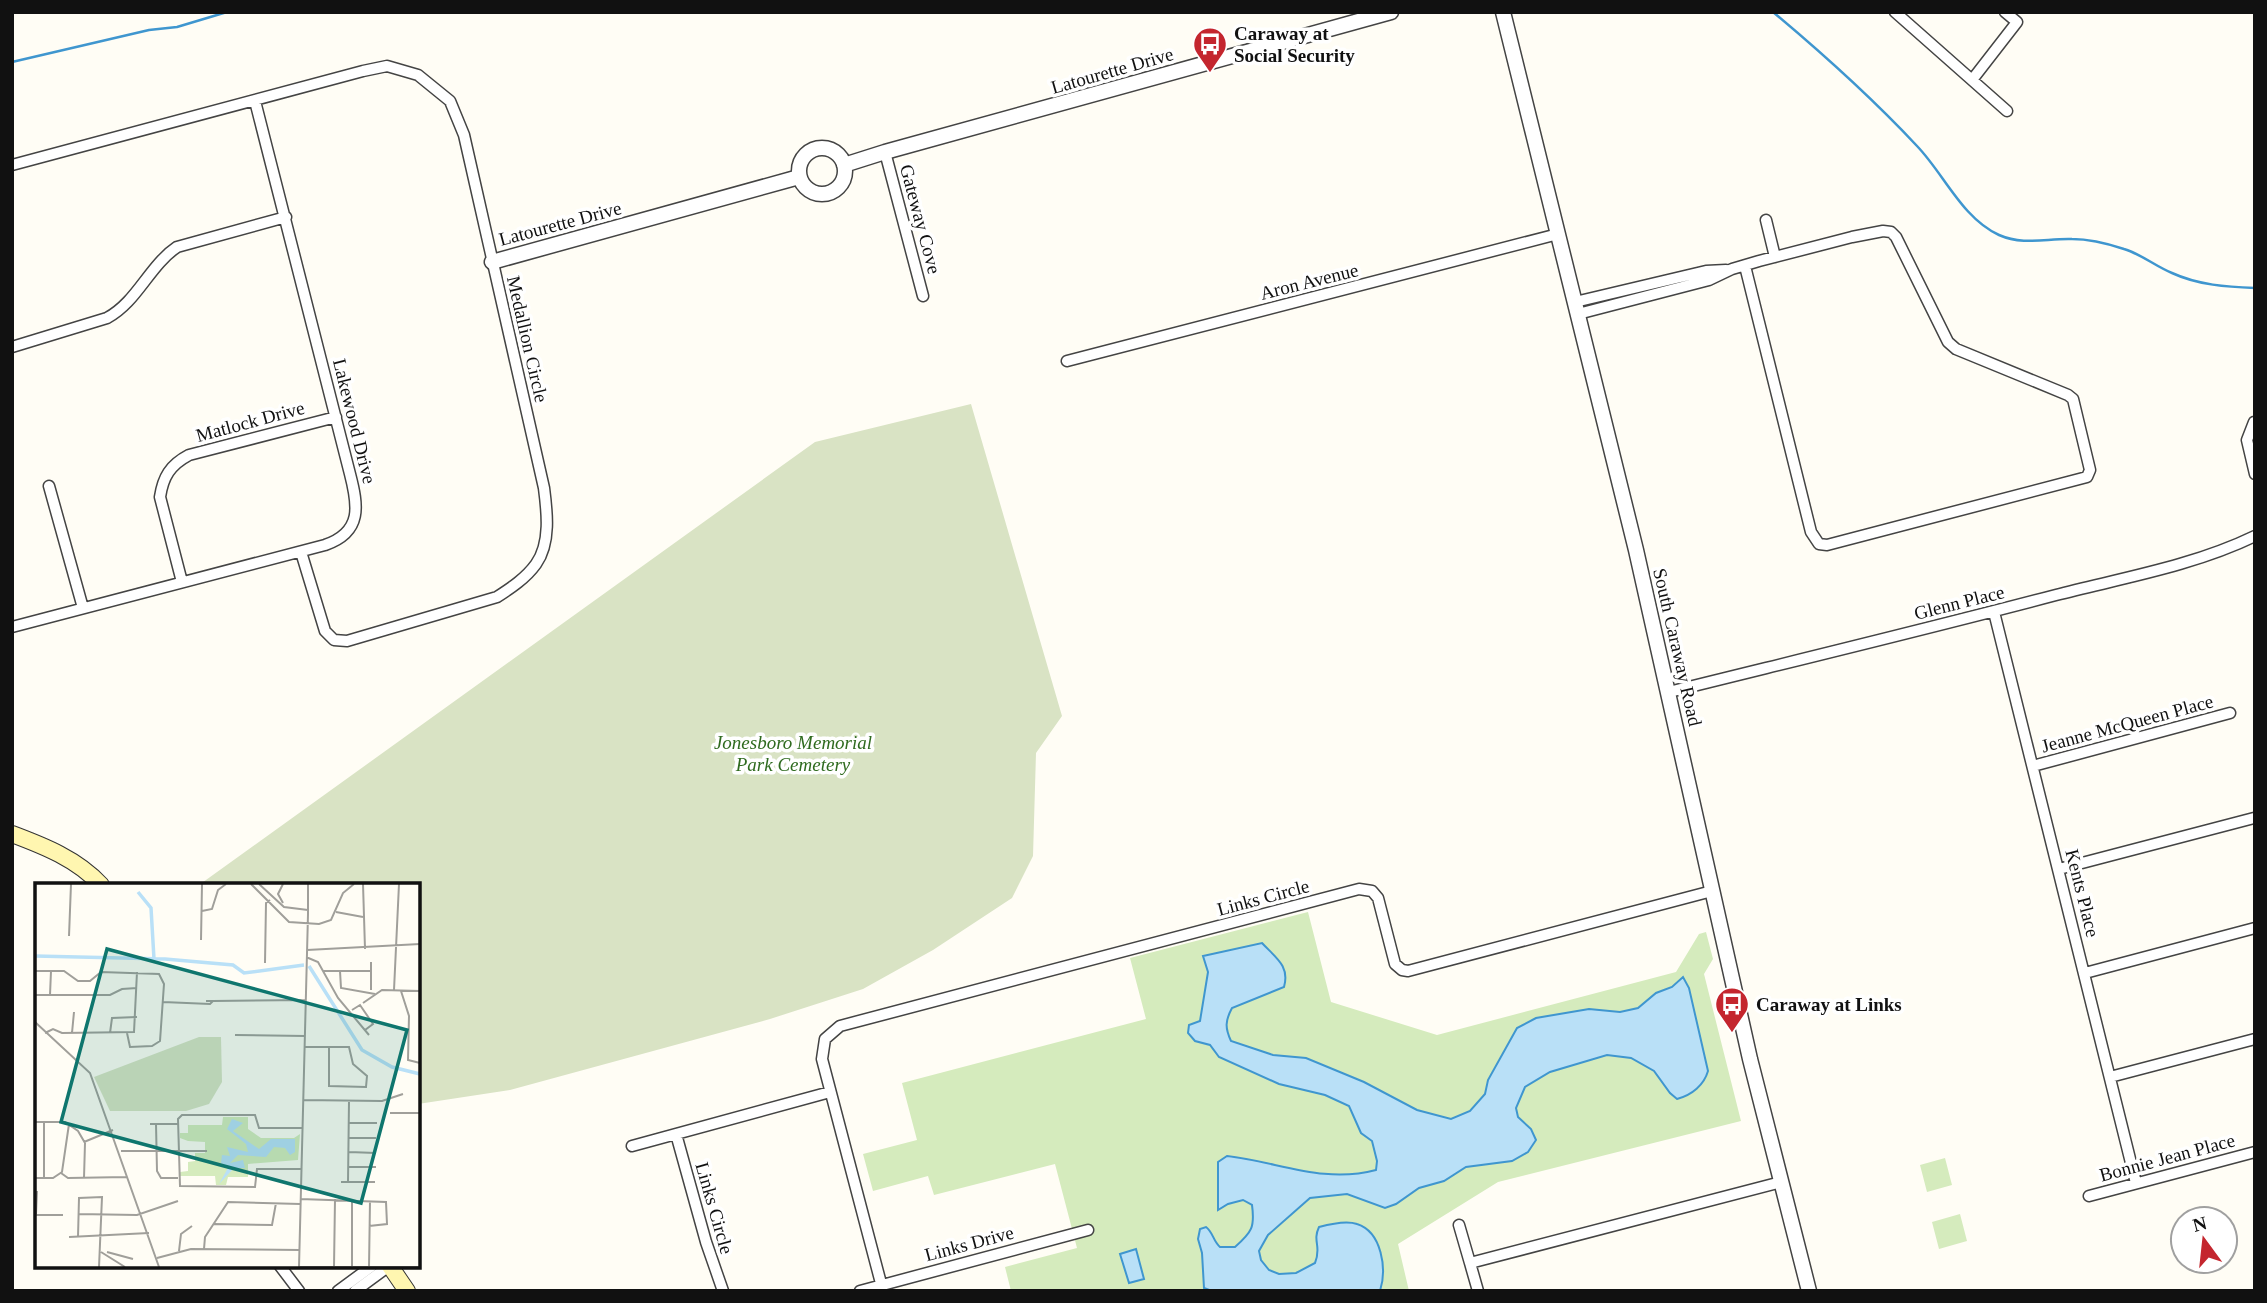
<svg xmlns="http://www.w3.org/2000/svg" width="2267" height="1303" viewBox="0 0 2267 1303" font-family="Georgia,serif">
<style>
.green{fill:#d5ebbd}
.cemetery{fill:#d9e3c4}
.water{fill:#b9e0f7;stroke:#3f96cf;stroke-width:2}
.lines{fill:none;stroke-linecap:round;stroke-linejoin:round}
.stream{stroke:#3f96cf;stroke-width:2.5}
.minor-casing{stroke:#444;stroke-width:13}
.tertiary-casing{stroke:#444;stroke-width:17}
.secondary-casing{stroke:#333;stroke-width:18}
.minor{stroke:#fff;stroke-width:10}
.tertiary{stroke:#fff;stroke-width:14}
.secondary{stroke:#fff6b0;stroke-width:16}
.labels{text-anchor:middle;stroke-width:7;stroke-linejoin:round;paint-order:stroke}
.poi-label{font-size:19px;font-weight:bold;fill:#111;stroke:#fff;text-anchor:start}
.street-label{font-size:19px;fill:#111;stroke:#fff}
.park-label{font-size:19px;font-style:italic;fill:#2f6b1f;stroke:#fff}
.inset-river{fill:none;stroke:#b9e0f7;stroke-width:3.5}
.inset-road{fill:none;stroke:#a09f9a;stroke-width:2}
.view{fill:#0f766e;fill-opacity:0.15;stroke:#0f766e;stroke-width:3.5}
.inset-edge{fill:none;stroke:#111;stroke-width:3.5}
</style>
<rect width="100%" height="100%" fill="#fffdf5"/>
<!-- green -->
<path class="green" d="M1308,912L1331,1002L1437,1035L1676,972L1699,934L1706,932L1713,959L1704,974L1741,1121L1498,1182L1398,1244L1409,1291H1011L1005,1267L1077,1248L1055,1164L934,1195L928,1176L873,1191L863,1154L917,1140L902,1083L1146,1019L1130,958Z
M1945,1158L1952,1185L1927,1192L1920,1165Z
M1960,1214L1967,1241L1939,1249L1932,1222Z"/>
<!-- cemetery -->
<path class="cemetery" d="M971,404L1062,716L1036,753L1033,856L1012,898L933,950L863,989L770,1019L510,1090L418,1104V885H199L815,442Z"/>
<!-- water -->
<path class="water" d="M1262,943C1276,958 1290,966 1284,987L1232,1008C1225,1021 1225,1028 1231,1041L1273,1055L1306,1058L1364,1082L1417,1110L1451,1119L1470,1111L1485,1094L1488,1080L1517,1028L1536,1018L1589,1009L1620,1012L1638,1008L1656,993L1672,987L1683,977L1689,988L1708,1071C1704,1085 1692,1095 1677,1099L1670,1093L1654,1071L1631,1058L1607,1055L1550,1072L1525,1087L1516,1108L1518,1117L1531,1129L1536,1140L1528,1152L1512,1161L1466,1167L1444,1181L1419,1188L1396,1204L1385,1208L1347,1194L1310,1198L1268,1235L1259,1251L1261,1260L1269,1270L1279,1274L1296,1273L1315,1263C1322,1246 1312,1242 1319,1227C1330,1224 1346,1220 1357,1224C1382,1232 1387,1269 1380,1291H1212L1204,1288L1202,1253L1198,1239L1200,1229L1206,1227C1213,1232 1213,1241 1220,1247H1235C1252,1232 1255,1227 1252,1205L1243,1200L1228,1204L1218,1210V1162L1227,1156C1279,1162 1323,1184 1376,1170L1377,1161L1372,1141L1361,1133L1349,1106L1325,1095L1279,1084L1219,1057L1210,1045L1195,1041L1188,1033L1189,1025L1200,1021L1208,972L1203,956Z
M1136,1249L1144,1279L1129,1283L1120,1254Z"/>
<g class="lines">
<!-- stream -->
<path class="stream" d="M1773,12C1822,53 1873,99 1917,146C1944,174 1962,218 1999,235C2024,246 2047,238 2072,239C2089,239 2109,244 2124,249C2141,254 2155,266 2172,273C2198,285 2227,287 2255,288
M12,62L149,30L177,27L227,12"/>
<!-- minor casing -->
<g class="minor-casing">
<path id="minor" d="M1895,12L2007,111
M1972,80L2017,22L2005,12
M885,152L923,296
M12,165L363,71L387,66L418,75L450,101L464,135L544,488C547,511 551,543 536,564C526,578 511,588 497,597L347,641L334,640L325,631L301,552
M1766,220L1775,257
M1575,302L1706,271L1726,270
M1578,314L1709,280L1732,269L1759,261L1852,237L1883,231L1891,232L1896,237L1948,342L1956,349L2068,395L2073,399L2090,470L2087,477L1827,545L1819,544L1811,532L1745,266
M12,347L107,318C137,302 149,266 177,247L286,217
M1067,361L1558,234
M2254,422L2247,440L2255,474
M49,486L83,608
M182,582L160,497C163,477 170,465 189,455L336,417
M1994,612L2136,1183
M12,627L325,545C363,532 358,505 350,474L255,101
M1669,692C1798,660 1927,629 2056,595C2122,578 2193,566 2255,536
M2033,766L2230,713
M2059,869L2254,818
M2085,973L2255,928
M2110,1077L2255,1039
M676,1134L706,1242L723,1291
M632,1146L830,1092
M2089,1196L2255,1152
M1459,1225L1470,1263
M280,1266L299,1291
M338,1291L372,1266
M355,1291L389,1266
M860,1291L1088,1230
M883,1291L822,1059L825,1039L840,1026L1359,889L1372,891L1378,898L1395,964L1402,970L1408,971L1712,891
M1478,1291L1470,1263L1781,1182"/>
</g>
<!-- tertiary casing -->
<g class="tertiary-casing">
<path id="tertiary" d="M1503,12L1636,550L1750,1059L1809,1291
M799 171a23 23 0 1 1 46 0a23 23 0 1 1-46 0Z
M844,165L885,152L1391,12
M492,262L799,177"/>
</g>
<!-- secondary casing -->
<g class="secondary-casing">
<path id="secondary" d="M12,834C44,846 77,859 101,885
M390,1266L407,1291"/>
</g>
<!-- minor -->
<use href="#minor" class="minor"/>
<!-- tertiary -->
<use href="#tertiary" class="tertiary"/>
<!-- secondary -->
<use href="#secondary" class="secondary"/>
</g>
<!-- icons -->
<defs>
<g id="bus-pin" transform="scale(1.75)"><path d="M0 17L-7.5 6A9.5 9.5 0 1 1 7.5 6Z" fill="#c4262e" stroke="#fff"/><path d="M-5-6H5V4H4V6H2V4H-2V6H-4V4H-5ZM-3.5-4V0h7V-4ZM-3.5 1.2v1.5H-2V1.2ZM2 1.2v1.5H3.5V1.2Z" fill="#fff"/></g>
</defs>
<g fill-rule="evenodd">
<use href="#bus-pin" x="1210" y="44"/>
<use href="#bus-pin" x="1732" y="1004"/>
</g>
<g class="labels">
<!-- poi labels -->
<g class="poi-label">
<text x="1234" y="40">Caraway at<tspan x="1234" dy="22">Social Security</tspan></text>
<text x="1756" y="1011">Caraway at Links</text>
</g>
<!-- street labels -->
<g class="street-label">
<text transform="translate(1112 70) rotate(-16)" y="7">Latourette Drive</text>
<text transform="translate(921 219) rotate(75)" y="7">Gateway Cove</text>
<text transform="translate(560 223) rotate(-15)" y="7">Latourette Drive</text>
<text transform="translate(1309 281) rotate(-14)" y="7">Aron Avenue</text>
<text transform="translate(528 339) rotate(77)" y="7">Medallion Circle</text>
<text transform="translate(250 421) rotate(-15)" y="7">Matlock Drive</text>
<text transform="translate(355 421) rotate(76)" y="7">Lakewood Drive</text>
<text transform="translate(1959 602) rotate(-14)" y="7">Glenn Place</text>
<text transform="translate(1678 647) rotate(77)" y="7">South Caraway Road</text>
<text transform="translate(2127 723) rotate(-15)" y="7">Jeanne McQueen Place</text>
<text transform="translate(2083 893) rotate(76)" y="7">Kents Place</text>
<text transform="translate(1263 897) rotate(-15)" y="7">Links Circle</text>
<text transform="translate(2167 1157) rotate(-15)" y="7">Bonnie Jean Place</text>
<text transform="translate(715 1208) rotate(74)" y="7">Links Circle</text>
<text transform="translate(969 1243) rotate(-15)" y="7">Links Drive</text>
</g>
<!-- park labels -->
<g class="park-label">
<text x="793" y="749">Jonesboro Memorial<tspan x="793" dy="22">Park Cemetery</tspan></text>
</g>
</g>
<!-- overview -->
<g transform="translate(35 883)">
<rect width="385" height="385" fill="#fffdf5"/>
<path d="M188,234H213V246L226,255H259L265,251L263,277L213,281V294H193L191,302H181L180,293H145V289L153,288V279L160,278V270H170V259L153,258L145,255V250H153V242H187Z" fill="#d5ebbd"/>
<path d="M164,154H186L187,199L174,221L151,228H75L59,194Z" fill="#d9e3c4"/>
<path d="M197,236L208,240L198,248L224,266L236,256H260V269L255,272L250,265L239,264L231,274L203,272L195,280L208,277L210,285H199L184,301L193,285L186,280L187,272L195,273L192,264L213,269L211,261L192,246Z" fill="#b9e0f7"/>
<path class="inset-river" d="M103,9L116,25L119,76M0,73L130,76L198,82L209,90L269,82M274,83L327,167L357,184L385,191"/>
<path class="inset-road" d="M216,1L254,39L284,41L296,37L308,10L319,1M224,1L249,24L273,27M248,1L243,11L248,20M328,1L330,66M167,28L177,26L183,7L191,1M301,29L328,34M273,31V1M34,53L36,1M166,57L167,1M272,67L385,61M271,74L283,79L303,115L334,152M336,79V107M230,80L231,20L235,17M0,88H29L43,98H55L66,89L124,91L129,101L125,158L117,163L95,164L92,150M287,88H336M305,88L306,105L340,111M359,107L364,1M366,108L374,133L373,177L385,180M0,112H75L87,106L102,105M15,112L16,88M178,118L271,117M128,119L175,121L178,118H171M328,120L347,107L385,108M317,127L325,122L338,141L330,147M0,139L55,190L124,384M10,150L18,146L27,150L99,149L102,89M37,150L39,129M75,150L77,135L102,134M200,152L270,153M270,164H314L318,181L332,193L331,204L294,203V164M268,217L347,218L368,211M355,230H385M0,239H30L43,248L50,260L49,295M9,239V295M314,240H342M115,241H143M121,241L122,288L126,295H143M314,255H341M49,259L78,247M86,268H172M314,269L341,270M313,284H341M266,286H222L220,304L145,303L143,236L147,232H220L224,245H267M26,290L33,295L92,294M0,295H18L27,289L34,241M306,299H340M313,299L314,218M265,316L351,319L352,341L334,343M1,331L2,308M43,331L102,332L143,318M0,332H28M178,341L237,342L241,320M34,354L114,350M43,354L44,315L67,314L64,384M169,366L170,354L193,319L265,321M144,368L146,351L157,343M66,369L90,384M72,369L98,376M122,375L156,366L265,367M264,384L273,31M264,384H385M299,384L300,316M317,384V318M334,384L335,318"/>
<path class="view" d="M72,66L372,147L326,320L26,239Z"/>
<rect width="385" height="385" class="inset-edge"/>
</g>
<!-- border -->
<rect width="2267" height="1303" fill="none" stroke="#111111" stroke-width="28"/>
<!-- north arrow -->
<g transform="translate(2204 1240) rotate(345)"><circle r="33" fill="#ffffff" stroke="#a0a0a0" stroke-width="2"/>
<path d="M0-5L12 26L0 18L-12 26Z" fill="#c4262e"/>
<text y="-10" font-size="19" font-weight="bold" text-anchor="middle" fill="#111111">N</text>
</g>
</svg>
